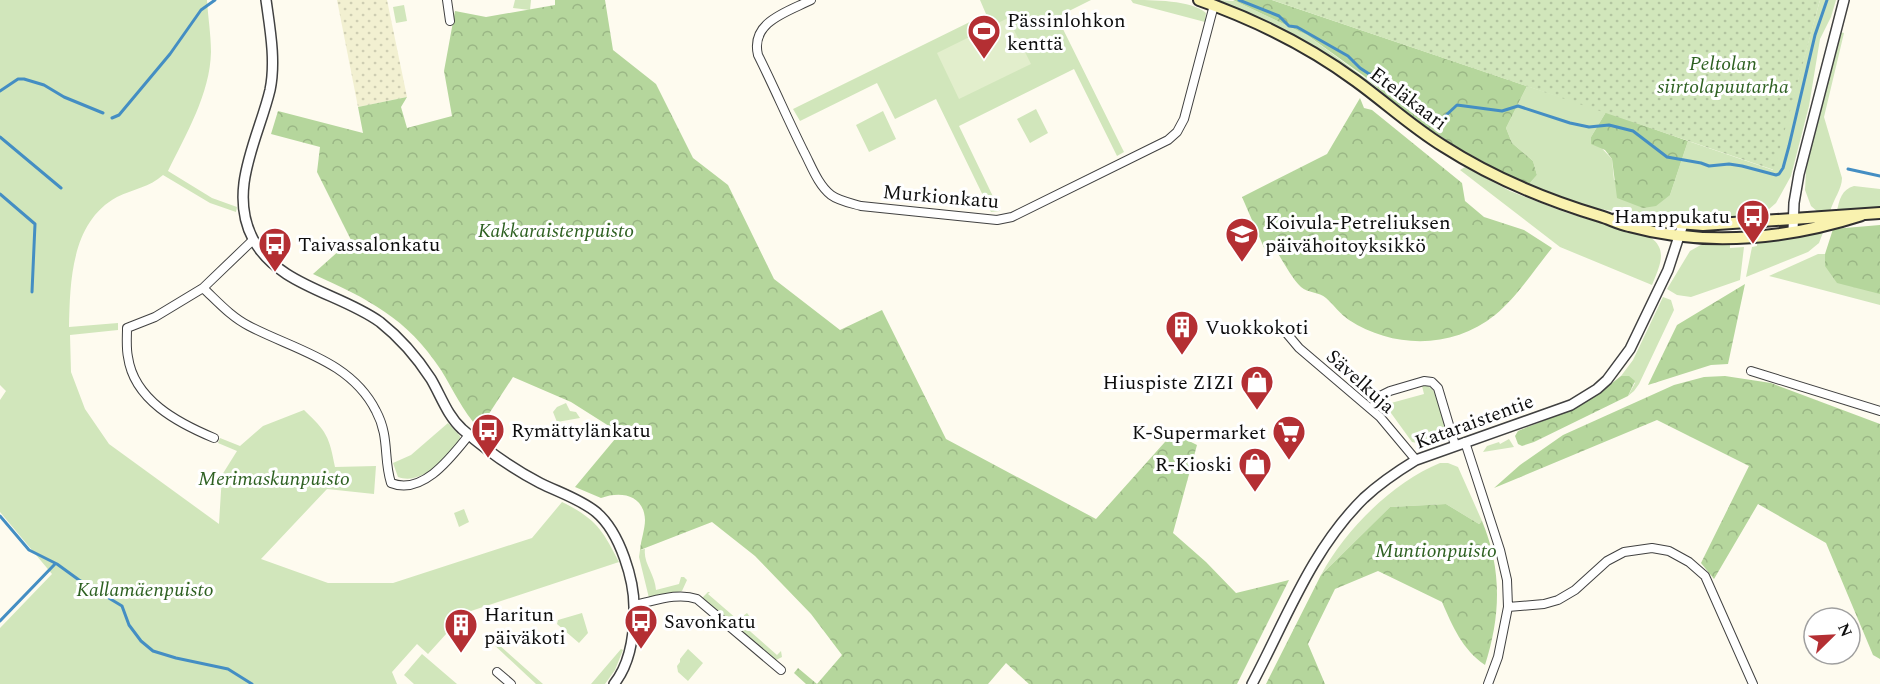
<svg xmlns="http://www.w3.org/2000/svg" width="1880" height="684" viewBox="0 0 1880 684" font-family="Spectral,serif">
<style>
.farmland{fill:url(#farmland-dots)}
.grass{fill:#d1e6bb}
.forest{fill:url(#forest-crowns)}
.garden{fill:url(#garden-dots)}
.pitch{fill:#e2eecc}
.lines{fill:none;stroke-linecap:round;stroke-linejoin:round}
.stream{stroke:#448ec3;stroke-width:3}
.minor-casing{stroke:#414141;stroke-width:10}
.tertiary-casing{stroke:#414141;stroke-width:12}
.secondary-casing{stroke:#303030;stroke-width:14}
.minor{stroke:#fff;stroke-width:8}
.tertiary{stroke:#fff;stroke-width:9}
.secondary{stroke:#f9f2af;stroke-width:10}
.labels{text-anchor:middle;stroke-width:6;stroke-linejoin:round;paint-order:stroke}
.poi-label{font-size:20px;fill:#0e0e0e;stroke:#fff;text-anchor:start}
.park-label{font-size:20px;font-style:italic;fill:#2e6122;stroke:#fff}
.street-label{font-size:20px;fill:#0e0e0e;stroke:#fff}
</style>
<defs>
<pattern id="farmland-dots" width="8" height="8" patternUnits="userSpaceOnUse" patternTransform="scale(1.5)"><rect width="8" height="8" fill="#f2f0d1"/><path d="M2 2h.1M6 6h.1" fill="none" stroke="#cecdb2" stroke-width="1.8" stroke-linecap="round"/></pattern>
<pattern id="forest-crowns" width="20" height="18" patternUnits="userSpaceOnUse" patternTransform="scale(1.5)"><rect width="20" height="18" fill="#b5d69c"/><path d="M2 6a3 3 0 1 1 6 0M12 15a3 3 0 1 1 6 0" fill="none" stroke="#9ab685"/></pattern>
<pattern id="garden-dots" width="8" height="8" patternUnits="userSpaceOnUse" patternTransform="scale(1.5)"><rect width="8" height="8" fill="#d1e6bb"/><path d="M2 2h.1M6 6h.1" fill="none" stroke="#b2c4a0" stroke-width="1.8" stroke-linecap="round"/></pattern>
</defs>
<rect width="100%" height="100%" fill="#fefbef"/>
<!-- farmland -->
<path class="farmland" d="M337,0H387L407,97L358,107Z"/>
<!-- grass -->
<path class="grass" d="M0,0H207C208,17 211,35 211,52C210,94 186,134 168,171L212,198L237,207L236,212L210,203L163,175C150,187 133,189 117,197C71,222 70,282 69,327L118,323V330L70,335L71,372L85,409L109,444L219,524L222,475L237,451L218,443L220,438L240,446L263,426L304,410C327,432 329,436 335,467L376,466L374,494L327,489L261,559L328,583H393L532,538L562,502C596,519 602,529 619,562L450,618L456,623L428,654L417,644L392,672L397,684H0V628L52,574L0,512V400L6,391L0,385Z
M515,0H531L530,10L513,8Z
M980,0H1091L1057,17L1124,152L1117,156L1074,69L959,126L1000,211L991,212L936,99L895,119L877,83L800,121L793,109L986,14Z
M1131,0C1152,0 1192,0 1206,13L1205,22L1133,3Z
M1217,0L1235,1L1307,35L1377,87C1325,54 1275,22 1217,0Z
M1820,0H1836L1831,17L1820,39L1809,106L1791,176L1776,203L1760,217L1719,220L1645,216L1600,209L1563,199L1529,184L1537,175L1533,161L1512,143L1506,128L1527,86L1606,112L1591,137L1612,159L1614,180L1670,195L1688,141L1773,170Z
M404,5L407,21L396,23L393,7Z
M1840,32L1844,33L1824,117L1842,178C1842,189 1833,200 1830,212H1818L1811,206L1805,190L1806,171L1810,147Z
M1036,109L1048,133L1030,143L1017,119Z
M883,111L896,139L869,152L856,125Z
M1465,167L1510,191L1567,213L1650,237C1669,250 1659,267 1652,285L1560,247L1460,170Z
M1854,186L1880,189V207L1837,211C1839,200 1842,189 1854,186Z
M1824,230L1819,243L1808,252L1746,277L1752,247L1757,246V243Z
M1706,242L1730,245V248L1744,247L1740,280L1691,297L1677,295L1667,289L1690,251Z
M1818,254H1825V262L1880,255V305L1769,276Z
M1663,297L1671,300L1674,310L1639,384L1634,391L1628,396L1635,383L1621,376L1633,360Z
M1425,385C1440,389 1443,418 1447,431L1417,443L1412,442L1383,402L1388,396L1391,403L1424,394L1422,386Z
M566,403L570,411L576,412L580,418L557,422L553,412L557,407Z
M448,423L460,436V439C448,457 422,486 398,477L393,463L411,455Z
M1509,439L1514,447L1483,452L1487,446L1499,442L1500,444Z
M1440,463H1448L1458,467L1482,521L1479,524L1446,504L1390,507L1321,575C1345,530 1393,482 1440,463Z
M464,509L469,522L459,527L454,513Z
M645,549C643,563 655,574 656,590L679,584L681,577H684L687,580L682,591L649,598L639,557L640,550Z
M708,592H710L708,594L738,620L747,613L750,617L743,625L777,655L781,651L782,657L776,660L773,659L702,598Z
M582,613L588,633L579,643L557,624L558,620Z
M493,638H501L498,644L543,684H536L490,641Z
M621,649L623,650L615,670L605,684H591Z
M688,649L703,663L688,681L678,672L677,666L680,662V659Z
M422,654L457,684H414L404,675Z"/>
<!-- forest -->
<path class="forest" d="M555,0H605L613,50L656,84L693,158L728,185L774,279L840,330L882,310L946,439L1096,519L1173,433L1197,445L1173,533L1206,562L1236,593L1289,580L1237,684H1029L1006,663L988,684H806L794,673L798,668L817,684L842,655L811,614L755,556L712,522L640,550C641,540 645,529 645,520C644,494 620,491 601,498L575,487L620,433L571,402L513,377L479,429C462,410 454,391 441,370C407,318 368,299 313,274L351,240L317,172L320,147L271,134L278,111L363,133L358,107L407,97L401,107L407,128L452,116L444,71L455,11L486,17L555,5Z
M1233,0H1272L1527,86L1506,128L1512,143L1533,161L1537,175L1529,184L1500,171L1457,147L1408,115L1364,76L1307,35Z
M1360,98L1364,108L1372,110L1462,183L1465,201L1484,217L1524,230L1552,248C1534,270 1517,297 1495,315C1453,349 1394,349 1349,320C1340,314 1334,305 1326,298C1319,292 1308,293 1301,287C1292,279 1282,259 1275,249L1265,250L1242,197L1327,154Z
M1606,112L1688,141L1670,195L1656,206L1643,208L1617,198L1612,159L1605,150L1591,144V137Z
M1880,225V294L1837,283L1825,266V254L1833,229Z
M1745,284L1728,364L1711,365L1648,385L1677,325Z
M1621,376H1629L1635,381L1628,396L1534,442L1522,446L1518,444L1515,436L1518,431C1558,415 1587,404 1621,376Z
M1725,376L1771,383L1880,424V659L1873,655L1826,543L1758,504L1714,579L1701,563L1749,466L1657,420L1494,488L1520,465L1563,435L1674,385L1704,377Z
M1446,504L1479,524L1482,521C1502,569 1501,615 1485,665C1462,649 1453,627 1442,602L1378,571L1335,589L1308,644L1325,684H1266L1321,575L1390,507Z"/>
<!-- garden -->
<path class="garden" d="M1272,0H1820L1774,170Z"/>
<!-- pitch -->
<path class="pitch" d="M1008,18L1031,64L959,99L937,53Z"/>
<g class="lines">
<!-- stream -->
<path class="stream" d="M1239,0L1279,16L1289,26L1297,27L1348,56L1360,68L1409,100L1428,117L1436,121L1442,119L1457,105L1502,111L1518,106L1570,123L1589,127L1609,125L1633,131L1667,157L1701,163L1709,166L1729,164L1742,166L1776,175L1779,174L1783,168L1789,146L1815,35L1827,0
M0,91L18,79H24L44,85L64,97L103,113
M112,118L119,115L170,54L201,10L215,0
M0,137L61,188
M1848,169L1880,176
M0,194L35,224L32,292
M0,516L29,550L57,564L79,580L122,606L129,625L141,641L153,651L176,658L228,669L252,684
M0,621L55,564"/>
<!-- minor casing -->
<g class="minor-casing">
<path id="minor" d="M447,0L450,21
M811,0C787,12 750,22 758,55C774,87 788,120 804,152C811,165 818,185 831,195C839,201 851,203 861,206L997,220L1012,217L1168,140L1177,132L1184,119L1214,5
M203,288C217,301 231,317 249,326C295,350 351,361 376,411C390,437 383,458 391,483C423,496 452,456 469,435
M1283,329L1299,348L1380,417L1416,460
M1751,371L1880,411
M1371,409L1382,395L1390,391L1424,381L1432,382L1438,388L1455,445
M214,438C178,423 134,400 128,357C126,348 127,338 127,328L155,317L203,288L253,240
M1465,442L1500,550L1507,580L1508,607L1498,657L1488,684
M634,605C655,601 677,592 697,599L781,670
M1508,607L1544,604L1558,600L1575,590L1607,561L1624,552L1652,548L1669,551L1689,562L1705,576L1753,684
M497,672L511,684"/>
</g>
<!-- tertiary casing -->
<g class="tertiary-casing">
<path id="tertiary" d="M266,0C270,29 276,61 270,90C259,137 227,190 253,239C278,286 340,293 380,322C399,337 418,359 431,379C441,396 447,415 462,429C485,449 513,469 540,483C558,492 580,499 596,512C620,532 635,581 634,611C634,636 630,664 614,684
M1793,231L1794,203L1799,174L1844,0
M1252,684C1286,620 1311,550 1364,498C1380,483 1398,471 1416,460L1571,405L1597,389L1607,380L1630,349L1668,270L1683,224"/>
</g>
<!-- secondary casing -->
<g class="secondary-casing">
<path id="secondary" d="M1199,0C1256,20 1307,45 1356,81C1385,102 1412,127 1443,146C1493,178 1543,199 1600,216C1610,219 1619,224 1629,226C1706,247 1787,239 1862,215
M1617,218L1703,225L1880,213"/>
</g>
<!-- minor -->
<use href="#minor" class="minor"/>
<!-- tertiary -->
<use href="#tertiary" class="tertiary"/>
<!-- secondary -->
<use href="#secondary" class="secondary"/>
</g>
<!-- icons -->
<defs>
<g id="stadium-pin" transform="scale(1.725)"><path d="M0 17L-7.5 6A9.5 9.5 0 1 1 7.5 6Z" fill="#b42f33" stroke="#fff"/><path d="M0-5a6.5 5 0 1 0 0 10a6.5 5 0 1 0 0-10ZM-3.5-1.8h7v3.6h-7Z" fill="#fff"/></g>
<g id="bus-pin" transform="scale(1.725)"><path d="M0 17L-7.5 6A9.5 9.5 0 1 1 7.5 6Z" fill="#b42f33" stroke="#fff"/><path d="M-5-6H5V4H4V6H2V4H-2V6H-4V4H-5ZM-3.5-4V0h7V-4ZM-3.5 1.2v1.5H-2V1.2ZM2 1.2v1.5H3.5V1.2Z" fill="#fff"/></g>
<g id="school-pin" transform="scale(1.725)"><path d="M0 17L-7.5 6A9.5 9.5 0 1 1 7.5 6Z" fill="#b42f33" stroke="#fff"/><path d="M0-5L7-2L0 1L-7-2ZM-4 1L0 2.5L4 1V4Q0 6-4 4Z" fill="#fff"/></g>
<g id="building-pin" transform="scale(1.725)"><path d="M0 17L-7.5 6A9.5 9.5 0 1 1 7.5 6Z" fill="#b42f33" stroke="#fff"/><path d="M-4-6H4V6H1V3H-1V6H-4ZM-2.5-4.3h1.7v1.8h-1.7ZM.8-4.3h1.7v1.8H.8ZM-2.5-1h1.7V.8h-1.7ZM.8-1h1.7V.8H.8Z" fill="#fff"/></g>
<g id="shop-pin" transform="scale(1.725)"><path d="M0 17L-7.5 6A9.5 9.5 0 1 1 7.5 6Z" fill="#b42f33" stroke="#fff"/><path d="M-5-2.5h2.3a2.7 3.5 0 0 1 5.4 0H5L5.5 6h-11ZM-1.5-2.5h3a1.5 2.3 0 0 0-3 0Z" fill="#fff"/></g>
<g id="supermarket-pin" transform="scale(1.725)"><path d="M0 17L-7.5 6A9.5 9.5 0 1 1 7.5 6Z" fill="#b42f33" stroke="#fff"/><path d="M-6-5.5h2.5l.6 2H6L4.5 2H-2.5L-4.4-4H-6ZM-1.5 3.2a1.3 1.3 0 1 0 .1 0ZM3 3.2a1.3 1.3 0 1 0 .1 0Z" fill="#fff"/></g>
</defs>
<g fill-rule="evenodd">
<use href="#stadium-pin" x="984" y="31"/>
<use href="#bus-pin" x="1753" y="216"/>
<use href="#school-pin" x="1242" y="234"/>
<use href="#bus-pin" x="275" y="244"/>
<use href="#building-pin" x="1182" y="327"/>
<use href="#shop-pin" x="1257" y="382"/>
<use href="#bus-pin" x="488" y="430"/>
<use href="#supermarket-pin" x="1289" y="432"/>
<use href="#shop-pin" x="1255" y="464"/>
<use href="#bus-pin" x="641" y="621"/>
<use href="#building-pin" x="461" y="625"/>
</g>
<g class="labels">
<!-- poi labels -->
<g class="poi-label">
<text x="1007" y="27">Pässinlohkon<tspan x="1007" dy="23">kenttä</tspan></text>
<text x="1730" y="223" text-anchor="end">Hamppukatu</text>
<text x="1265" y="229">Koivula-Petreliuksen<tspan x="1265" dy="23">päivähoitoyksikkö</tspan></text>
<text x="298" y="251">Taivassalonkatu</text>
<text x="1205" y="334">Vuokkokoti</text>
<text x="1234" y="389" text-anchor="end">Hiuspiste ZIZI</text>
<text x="511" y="437">Rymättylänkatu</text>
<text x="1266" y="439" text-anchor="end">K-Supermarket</text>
<text x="1232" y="471" text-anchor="end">R-Kioski</text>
<text x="484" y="621">Haritun<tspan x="484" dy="23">päiväkoti</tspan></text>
<text x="664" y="628">Savonkatu</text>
</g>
<!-- park labels -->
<g class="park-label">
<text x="1723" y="70">Peltolan<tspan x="1723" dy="23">siirtolapuutarha</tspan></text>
<text x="556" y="237">Kakkaraistenpuisto</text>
<text x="274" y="485">Merimaskunpuisto</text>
<text x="1436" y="557">Muntionpuisto</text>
<text x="145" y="596">Kallamäenpuisto</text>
</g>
<!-- street labels -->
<g class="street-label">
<text transform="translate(1409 98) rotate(37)" y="7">Eteläkaari</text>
<text transform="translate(941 196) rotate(5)" y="7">Murkionkatu</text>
<text transform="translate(1361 381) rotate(42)" y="7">Sävelkuja</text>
<text transform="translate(1474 421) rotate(-20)" y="7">Kataraistentie</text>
</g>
</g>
<!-- north arrow -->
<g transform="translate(1832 636) rotate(66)"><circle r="28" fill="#ffffff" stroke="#9f9f9f" stroke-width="1.5"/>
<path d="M0-4.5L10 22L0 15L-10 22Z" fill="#b42f33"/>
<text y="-9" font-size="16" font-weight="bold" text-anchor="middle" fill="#0e0e0e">N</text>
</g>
</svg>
